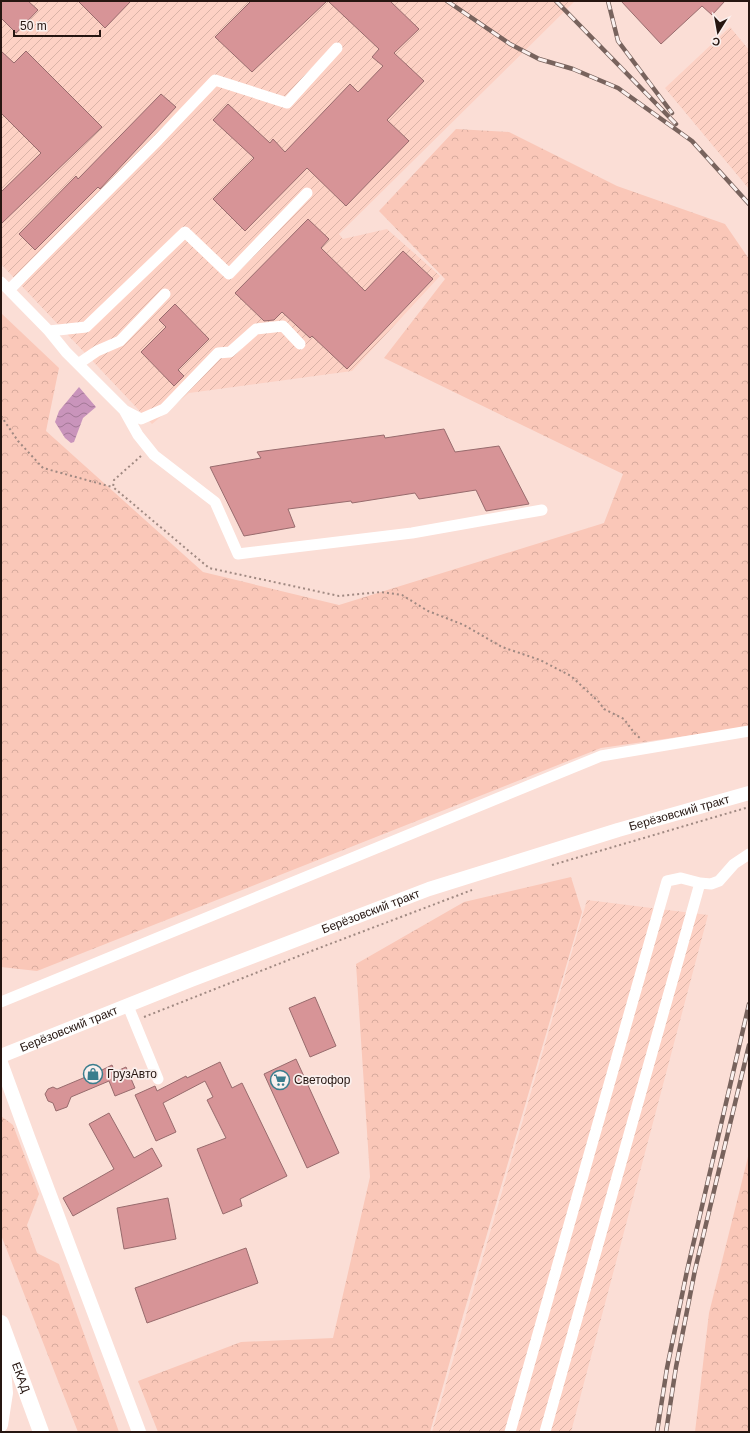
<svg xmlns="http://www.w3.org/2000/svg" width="750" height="1433" viewBox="0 0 750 1433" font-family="Arial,sans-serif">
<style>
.industrial{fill:url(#industrial-furrows)}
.forest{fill:url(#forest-crowns)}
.water{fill:url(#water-waves)}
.building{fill:#d79497;stroke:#986b6d}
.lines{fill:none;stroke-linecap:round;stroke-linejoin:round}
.path{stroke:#a08982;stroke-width:2;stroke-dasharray:2 3;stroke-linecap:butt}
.minor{stroke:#fff;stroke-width:11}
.major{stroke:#fff;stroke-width:14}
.highway{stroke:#fff;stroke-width:16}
.rail-casing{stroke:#78635d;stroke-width:4.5}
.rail{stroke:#faf0ee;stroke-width:3;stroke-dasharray:9;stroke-linecap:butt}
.labels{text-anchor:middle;stroke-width:3.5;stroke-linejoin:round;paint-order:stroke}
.street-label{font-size:12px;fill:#261611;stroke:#faf0ee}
.poi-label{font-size:12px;fill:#261611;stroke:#faf0ee;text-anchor:start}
</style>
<defs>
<pattern id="industrial-furrows" width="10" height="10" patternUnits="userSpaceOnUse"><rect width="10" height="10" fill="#fdd1c4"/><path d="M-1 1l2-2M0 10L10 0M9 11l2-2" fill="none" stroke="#d9b3a7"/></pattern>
<pattern id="forest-crowns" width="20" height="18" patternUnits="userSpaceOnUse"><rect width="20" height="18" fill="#fac7b8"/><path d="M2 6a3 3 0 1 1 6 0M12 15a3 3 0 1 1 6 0" fill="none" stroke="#d6aa9d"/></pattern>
<pattern id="water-waves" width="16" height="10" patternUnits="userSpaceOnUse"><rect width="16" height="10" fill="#c994bb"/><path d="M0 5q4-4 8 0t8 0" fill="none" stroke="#a37897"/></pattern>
</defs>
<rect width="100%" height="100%" fill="#fbded6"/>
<!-- industrial -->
<path class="industrial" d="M1,1H575L339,234L343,239L387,229L440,276L352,371L189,393L152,424L1,264Z
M730,27L749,50V189L665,88Z
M587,900L708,915L571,1432H432Z"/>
<!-- forest -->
<path class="forest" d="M456,129L509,132L617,186L725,224L749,259V727L601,748L37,971L1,967V313L59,368L46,431L203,572L339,605L604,523L623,474L384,358L445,279L379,211Z
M571,877L582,912L459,1329L430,1432H158L138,1381L241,1342L333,1338L370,1177L356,964L464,902Z
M1,1116L13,1125L39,1194L27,1225L37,1253L59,1264L119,1432H78L1,1235Z
M749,1153V1432H695L709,1313Z"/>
<!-- water -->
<path class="water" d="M79,387L96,407L83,418L74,442L71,443L65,438L55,422L59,411Z"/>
<!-- building -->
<path class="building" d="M1,1H28L38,10L16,33L1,18Z
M78,1H131L105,28Z
M251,1H327L252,72L215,37Z
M328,1H390L419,29L394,53L424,81L387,120L409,141L346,206L307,168L245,231L213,199L254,158L213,120L228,104L270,143L273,139L285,152L350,84L358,92L383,66L372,57L379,49Z
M621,1H725L712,15L702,6L661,44Z
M1,51L14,63L26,51L102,127L1,224V192L41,153L1,113Z
M161,94L176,107L100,189L98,187L35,250L19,234L76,176L78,179Z
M308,219L329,239L321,248L365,291L403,251L433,279L347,369L312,336L310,338L282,312L274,320L264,321L235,293Z
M175,304L209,339L178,370L184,376L174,386L141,352L166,327L159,320Z
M444,429L455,452L499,446L529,504L486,511L476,490L419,499L415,493L352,503L351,501L288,509L295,527L244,536L210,467L261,458L257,452L384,435L385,438Z
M315,997L336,1046L310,1057L289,1008Z
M296,1059L339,1153L307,1168L264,1074Z
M220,1062L232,1088L242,1083L287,1176L240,1199L242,1206L223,1214L197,1149L226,1138L207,1100L213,1097L205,1081L163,1103L176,1132L156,1141L135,1095L155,1086L157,1091L186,1076L187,1078Z
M112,1065L115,1072L126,1067L135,1088L115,1096L109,1081L71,1097L67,1107L56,1111L53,1103L48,1101L45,1094L48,1089L53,1087L57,1089L88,1076L91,1069L98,1072Z
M109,1113L134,1158L152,1148L162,1166L73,1216L63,1198L114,1169L89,1124Z
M168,1198L176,1239L124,1249L117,1208Z
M246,1248L258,1283L147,1323L135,1288Z"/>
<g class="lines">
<!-- path -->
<path class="path" d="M1,416L18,441L43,468L112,487
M141,456L114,480L113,487L209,568L339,596L381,592L402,595L428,611L464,625L502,647L540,660L571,676L599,702L604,709L624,719L635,734L640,738
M552,865L749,807
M144,1017L314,950L472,890"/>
<!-- minor -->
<path class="minor" d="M1,282L49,331L66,352L78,364L97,351L120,341L165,294
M9,290L158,140L215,80L287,103L337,48
M49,331L86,327L185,232L229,274L307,193
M78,364L124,410L141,419L164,409L218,353L230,352L256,329L283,326L300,344
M124,410L138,435L154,455L215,502L238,554L412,533L542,510
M700,883L711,884L719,881L734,864L749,854
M1,1002L601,756L749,731
M128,1006L158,1079
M510,1432L667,881L681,878L700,883L545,1432"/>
<!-- major -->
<g class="major">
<path id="s1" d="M1,1056L191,980L429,889L618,830L749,793"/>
<path d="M1,1063L28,1137L139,1432"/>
<path d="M1,1425L6,1393L1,1333"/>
</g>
<!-- highway -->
<path class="highway" id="s2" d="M1,1323L41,1432"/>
<!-- rail casing -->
<g class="rail-casing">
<path id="rail" d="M447,1L510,44L539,59L573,69L618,88L692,141L749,204
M556,1L676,124
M608,1L618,41L672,113
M657,1432L667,1368L687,1271L749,1004
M666,1432L676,1367L695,1270L749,1045"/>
</g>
<!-- rail -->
<use href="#rail" class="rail"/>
</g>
<!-- icons -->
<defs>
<g id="shop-ring" transform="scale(1)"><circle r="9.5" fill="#faf0ee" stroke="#3a7d8d" stroke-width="1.5"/><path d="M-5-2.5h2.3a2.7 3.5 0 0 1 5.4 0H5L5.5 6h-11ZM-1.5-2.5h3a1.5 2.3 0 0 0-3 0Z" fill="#3a7d8d"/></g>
<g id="supermarket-ring" transform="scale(1)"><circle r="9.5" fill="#faf0ee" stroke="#3a7d8d" stroke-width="1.5"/><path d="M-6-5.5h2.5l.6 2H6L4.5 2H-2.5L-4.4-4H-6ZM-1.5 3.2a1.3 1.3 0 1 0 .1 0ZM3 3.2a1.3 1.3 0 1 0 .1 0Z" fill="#3a7d8d"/></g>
</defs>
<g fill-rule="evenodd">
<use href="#shop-ring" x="93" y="1074"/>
<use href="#supermarket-ring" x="280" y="1080"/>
</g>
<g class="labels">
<!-- street labels -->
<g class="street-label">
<text dy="4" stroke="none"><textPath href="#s1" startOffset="721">Берёзовский тракт</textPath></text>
<text dy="4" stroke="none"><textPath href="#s1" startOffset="397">Берёзовский тракт</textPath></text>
<text dy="4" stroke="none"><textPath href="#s1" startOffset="73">Берёзовский тракт</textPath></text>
<text dy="4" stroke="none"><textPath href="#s2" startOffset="58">ЕКАД</textPath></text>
</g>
<!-- poi labels -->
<g class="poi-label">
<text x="107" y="1078">ГрузАвто</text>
<text x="294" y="1084">Светофор</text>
</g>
</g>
<!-- border -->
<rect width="750" height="1433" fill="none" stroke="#261611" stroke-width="4"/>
<!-- north arrow -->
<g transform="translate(718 32) rotate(191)" stroke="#faf0ee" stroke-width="3" paint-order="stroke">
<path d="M0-3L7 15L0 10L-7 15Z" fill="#261611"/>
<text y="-6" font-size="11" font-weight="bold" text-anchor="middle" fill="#261611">С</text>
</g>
<!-- scale -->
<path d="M14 30v6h86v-6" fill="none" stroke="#261611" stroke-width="2"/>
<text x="20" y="30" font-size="12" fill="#261611" stroke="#faf0ee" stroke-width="3" paint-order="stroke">50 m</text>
</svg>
